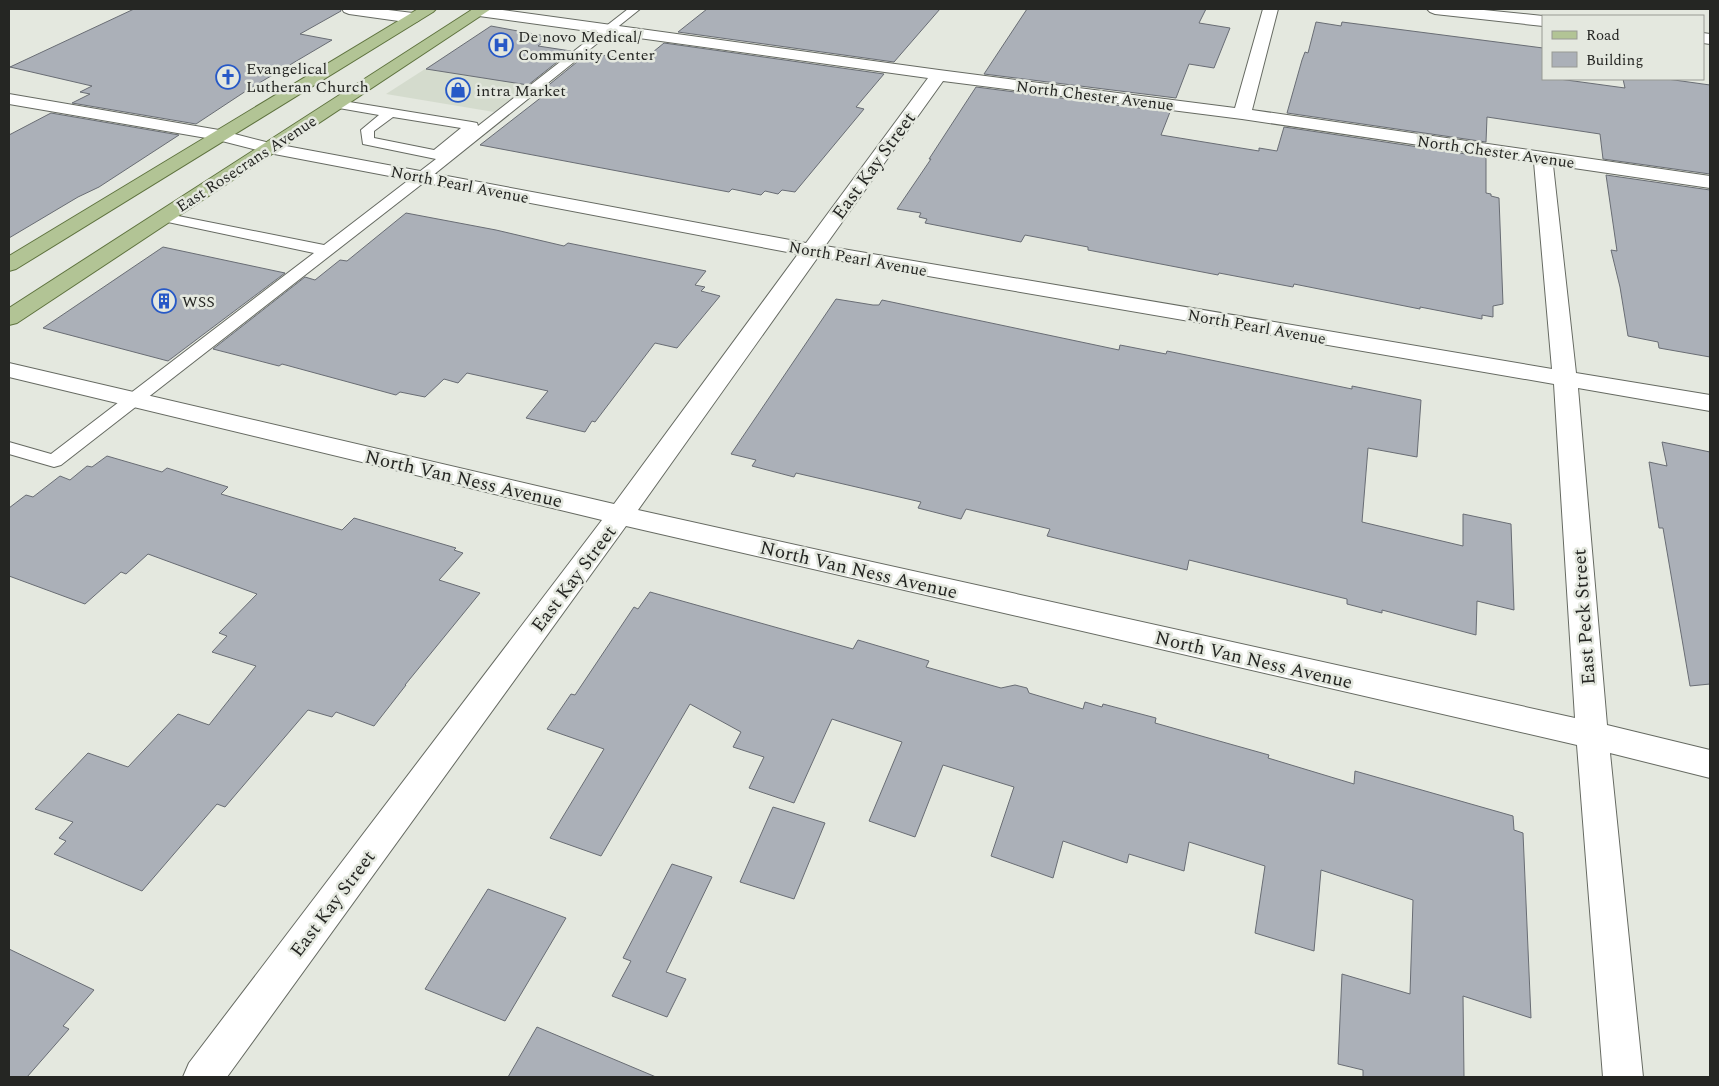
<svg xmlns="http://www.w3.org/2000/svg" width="1719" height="1086" viewBox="0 0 1719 1086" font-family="Spectral,serif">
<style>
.built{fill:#d4dbcd}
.building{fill:#abb0b8;stroke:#696d74}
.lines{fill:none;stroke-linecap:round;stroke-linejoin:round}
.service-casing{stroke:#666a62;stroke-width:2}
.minor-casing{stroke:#666a62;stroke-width:2}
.secondary-casing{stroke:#666a62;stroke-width:2}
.primary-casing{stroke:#5f733f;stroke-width:2}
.service{fill:#fff;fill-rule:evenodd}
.minor{fill:#fff;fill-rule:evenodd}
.secondary{fill:#fff;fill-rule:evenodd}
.primary{fill:#b2c495;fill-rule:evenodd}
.labels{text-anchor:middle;stroke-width:5;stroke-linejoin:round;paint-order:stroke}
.far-poi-label{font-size:16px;fill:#252623;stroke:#e4e8df;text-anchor:start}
.far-street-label{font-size:16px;fill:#252623;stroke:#e4e8df}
.street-label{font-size:19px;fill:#252623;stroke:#e4e8df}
</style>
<rect width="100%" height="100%" fill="#e4e8df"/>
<!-- built -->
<path class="built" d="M425,69L529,85L494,112L386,94Z"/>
<!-- building -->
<path class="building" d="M134,9H340L341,11L300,34L332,40L249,89L196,124L72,103L90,94L80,92L92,86L10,67Z
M707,9H940L894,62L678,32Z
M1027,9H1206L1199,23L1230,28L1214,68L1189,64L1176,98L984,74Z
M1316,22L1341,26L1342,22L1543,48V79H1559L1625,88L1623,79H1667L1710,85V174L1603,159L1600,134L1487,117L1486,142L1287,113L1302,60L1305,52L1308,53Z
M491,26L550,37L538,46L571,51L528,85L426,69Z
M664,43L884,74L856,107L864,109L795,192L782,190L778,194L765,191L761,195L732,189L729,192L480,145L552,89L545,88L588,53L642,61Z
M976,87L1170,112L1161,135L1259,151V148L1277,151L1284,127L1486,157V193L1491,194V196L1499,198L1503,304L1493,306V317L1482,315V319L1420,307V309L1294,284L1293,287L1219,273L1218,275L1088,250V247L1025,235L1021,242L925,223L927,219L919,217L921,213L897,209L931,159H929Z
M51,113L179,135L99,187L78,197L9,238V135Z
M1606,175L1710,190V357L1659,348L1658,342L1628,336L1620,287L1611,250L1617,251Z
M406,213L496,230L564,246L568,243L706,271L695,285L705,287L701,291L720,296L677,348L655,343L595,422L592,421L585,432L526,418L548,391L467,373L458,383L444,379L425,397L400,392L396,395L282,364L279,366L213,349L305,277L315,280L340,260L347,261Z
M163,247L285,273L168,361L43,328Z
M836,299L873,305H879L882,300L1119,350L1120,345L1166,354L1167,351L1352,389V386L1421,400L1417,457L1368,448L1362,522L1463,546V514L1511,524L1514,610L1477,601L1476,635L1382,610V613L1347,604V599L1189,560L1187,570L1047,536L1050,529L966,509L961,519L918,508L921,502L796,473L794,477L752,466L756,460L731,454Z
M1662,442L1710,452V684L1690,686L1663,528H1659L1649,462L1667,466Z
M107,456L162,472L167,468L228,487L221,494L342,530L354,518L456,548L454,550L463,553L439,580L480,593L405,685H406L374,726L336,712L332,717L308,710L225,807L217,804L142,891L54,854L66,841L59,838L73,822L35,809L88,753L128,767L178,714L209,725L256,666L212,652L227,636L219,633L257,594L148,554L126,574L121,572L85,604L9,576V508L26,495L33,497L60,476L70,480L87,466L92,467Z
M650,592L853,649L858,640L929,661L926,667L1001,688L1015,685L1027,688L1029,693L1083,709L1085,702L1102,707L1103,704L1156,718L1155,723L1269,755L1268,758L1354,784L1355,771L1513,816L1514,830L1523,833L1531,1018L1463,996L1464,1077H1363V1070L1338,1064L1342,974L1410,994L1413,900L1321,870L1314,951L1255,933L1265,866L1189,842L1184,871L1129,854L1127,863L1063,841L1053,878L991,856L1014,787L943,765L915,837L869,821L902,742L832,719L794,803L749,788L764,757L733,747L741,732L690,704L601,856L550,838L604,749L547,729L571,694L575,695L634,607L638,609Z
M773,807L825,823L794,899L740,882Z
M672,864L712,877L666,972L686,979L667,1017L612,996L631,961L623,958Z
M488,889L566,918L505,1021L425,989Z
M9,949L94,990L63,1026L69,1029L27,1077H9Z
M537,1027L656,1077H508Z"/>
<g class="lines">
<!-- service casing -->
<g class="service-casing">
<path id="service" d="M628,9H640L427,180L61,465L54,467L9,454V442L51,454L314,253L163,221L158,220L156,217L158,214L163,213L324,245L436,159L363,144L361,130L379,115L333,107L331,104L333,101L337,100L472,122L477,123L478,126ZM393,117L461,128L434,150L374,138V131Z"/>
</g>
<!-- minor casing -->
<g class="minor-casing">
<path id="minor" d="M342,9H380L413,13L418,15L421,18L418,21L413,23L349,14L344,12Z
M473,9H495L939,70L1235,108L1263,9H1278L1252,110L1710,176V188L1553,165L1576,373L1710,395V411L1578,388L1607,725L1710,750V778L1610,753L1643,1077H1603L1577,745L626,526L227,1077H183L189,1063L602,520L9,377V363L614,504L798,254L269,153L218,140L9,104V94L219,130L270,143L806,243L928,78L479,16L474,14L471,11ZM943,81L1242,119L1534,162L1552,369L825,246ZM818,257L1554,384L1575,718L638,510Z"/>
</g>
<!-- secondary casing -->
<g class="secondary-casing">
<path id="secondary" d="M1427,9H1474L1543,16V26L1435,14L1430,12Z
M1703,33L1710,34V44L1703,43Z"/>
</g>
<!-- primary casing -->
<g class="primary-casing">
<path id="primary" d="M418,9H436L433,12L16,269L9,271V256Z
M473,9H491L17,323L9,325V308Z"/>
</g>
<!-- service -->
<use href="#service" class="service"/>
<!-- minor -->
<use href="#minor" class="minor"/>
<!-- secondary -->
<use href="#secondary" class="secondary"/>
<!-- primary -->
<use href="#primary" class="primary"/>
</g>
<!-- icons -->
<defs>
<g id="hospital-ring" transform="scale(1.25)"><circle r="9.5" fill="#e4e8df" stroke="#2759c7" stroke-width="1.5"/><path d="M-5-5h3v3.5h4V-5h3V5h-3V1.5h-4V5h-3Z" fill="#2759c7"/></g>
<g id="church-ring" transform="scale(1.25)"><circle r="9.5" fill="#e4e8df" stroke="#2759c7" stroke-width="1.5"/><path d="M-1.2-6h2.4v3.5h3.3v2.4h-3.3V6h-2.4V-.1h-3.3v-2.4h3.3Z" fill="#2759c7"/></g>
<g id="shop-ring" transform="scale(1.25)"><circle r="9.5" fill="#e4e8df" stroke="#2759c7" stroke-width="1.5"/><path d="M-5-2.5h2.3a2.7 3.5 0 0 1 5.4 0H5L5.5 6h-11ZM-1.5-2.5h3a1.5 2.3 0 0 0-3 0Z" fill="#2759c7"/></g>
<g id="building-ring" transform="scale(1.25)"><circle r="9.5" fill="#e4e8df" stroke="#2759c7" stroke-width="1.5"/><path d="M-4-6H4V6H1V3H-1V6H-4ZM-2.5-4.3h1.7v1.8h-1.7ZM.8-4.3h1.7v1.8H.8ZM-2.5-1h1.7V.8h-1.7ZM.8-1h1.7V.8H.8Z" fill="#2759c7"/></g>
</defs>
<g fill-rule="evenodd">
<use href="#hospital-ring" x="501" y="45"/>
<use href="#church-ring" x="228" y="77"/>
<use href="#shop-ring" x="458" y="90"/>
<use href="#building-ring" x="164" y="301"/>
</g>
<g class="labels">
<!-- far-poi labels -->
<g class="far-poi-label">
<text x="518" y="42">De novo Medical/<tspan x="518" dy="18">Community Center</tspan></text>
<text x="246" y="74">Evangelical<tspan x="246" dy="18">Lutheran Church</tspan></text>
<text x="476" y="96">intra Market</text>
<text x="182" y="307">WSS</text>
</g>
<!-- far-street labels -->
<g class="far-street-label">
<text transform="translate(1095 95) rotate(7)" y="6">North Chester Avenue</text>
<text transform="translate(1496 151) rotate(8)" y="6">North Chester Avenue</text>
<text transform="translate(246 163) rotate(-33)" y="6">East Rosecrans Avenue</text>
<text transform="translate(460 184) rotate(11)" y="6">North Pearl Avenue</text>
<text transform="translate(858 258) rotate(10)" y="6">North Pearl Avenue</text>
<text transform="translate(1257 326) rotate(10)" y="6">North Pearl Avenue</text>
</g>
<!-- street labels -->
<g class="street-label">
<text transform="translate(873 165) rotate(-54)" y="7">East Kay Street</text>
<text transform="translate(464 478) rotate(13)" y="7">North Van Ness Avenue</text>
<text transform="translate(859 569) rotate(13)" y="7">North Van Ness Avenue</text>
<text transform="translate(573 578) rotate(-53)" y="7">East Kay Street</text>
<text transform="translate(1583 617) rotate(-94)" y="7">East Peck Street</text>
<text transform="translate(1254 659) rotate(13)" y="7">North Van Ness Avenue</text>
<text transform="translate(332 903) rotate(-53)" y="7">East Kay Street</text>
</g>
</g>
<!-- border -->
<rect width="1719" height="1086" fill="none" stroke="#252623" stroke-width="20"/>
<!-- legend -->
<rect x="1542" y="15" width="162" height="65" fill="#e4e8df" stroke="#989a94"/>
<rect x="1552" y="31" width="25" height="8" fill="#b2c495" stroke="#989a94"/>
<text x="1586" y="40" font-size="15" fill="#252623">Road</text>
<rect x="1552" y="52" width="25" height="15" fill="#abb0b8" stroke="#989a94"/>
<text x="1586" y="65" font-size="15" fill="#252623">Building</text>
</svg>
